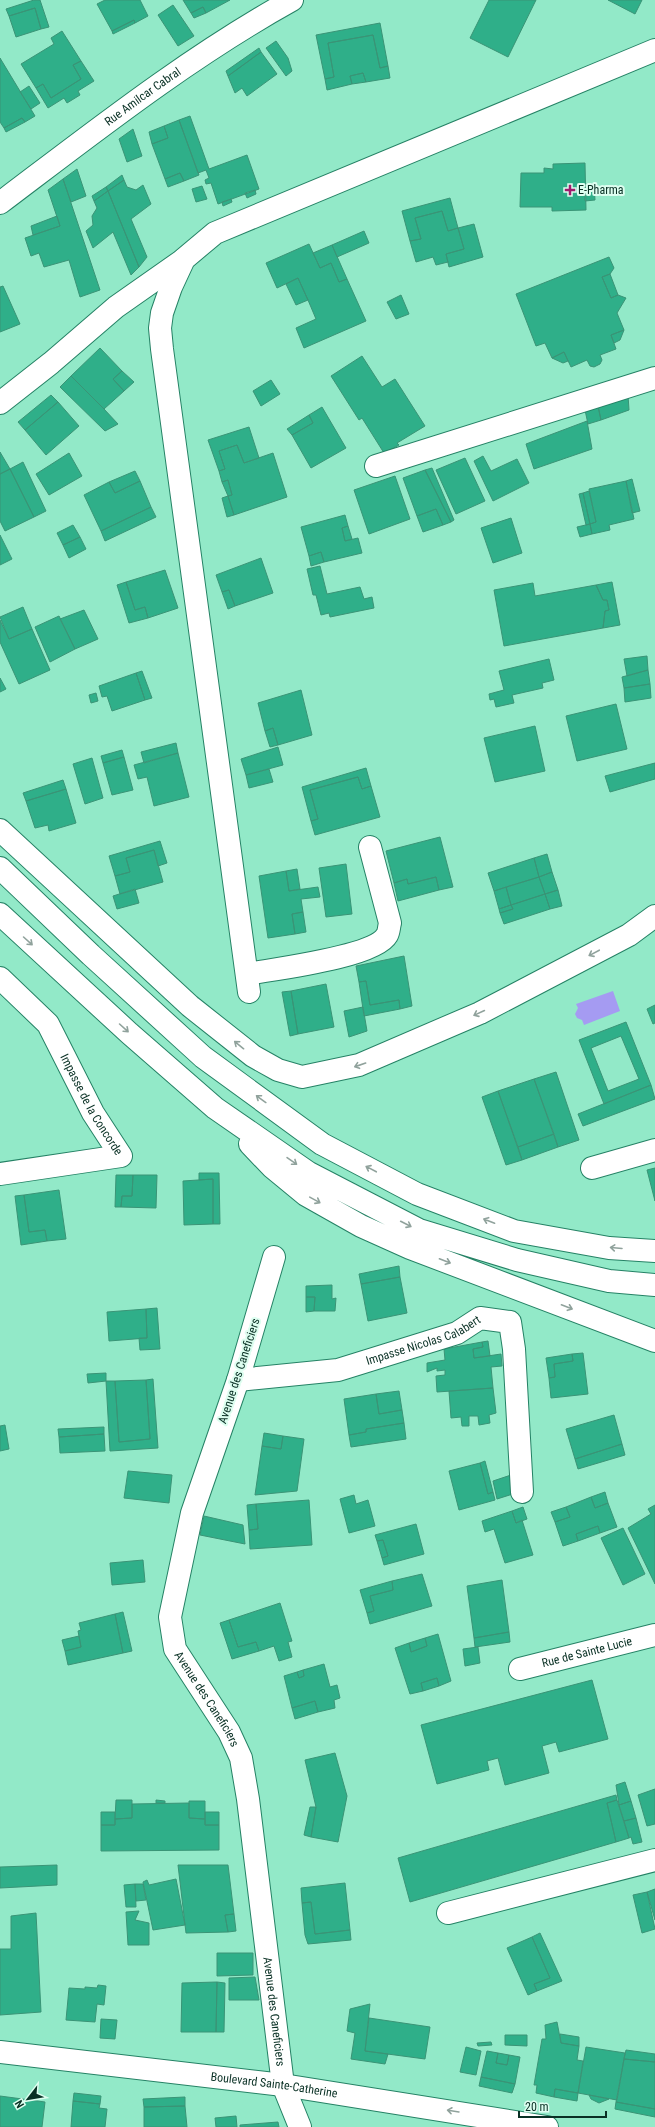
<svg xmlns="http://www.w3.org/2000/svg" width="655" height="2127" viewBox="0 0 655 2127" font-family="'Roboto Condensed',sans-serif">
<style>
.water{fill:#a59bf2}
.building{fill:#2faf89;stroke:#3a9476;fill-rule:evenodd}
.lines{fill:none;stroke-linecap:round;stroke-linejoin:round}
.minor-casing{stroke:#258265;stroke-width:24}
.highway-casing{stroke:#258265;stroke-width:24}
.minor{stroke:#fff;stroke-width:22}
.highway{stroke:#fff;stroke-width:22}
.oneway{stroke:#90a29c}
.poi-dot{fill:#9e1b6d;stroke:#ddfef0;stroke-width:1.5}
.labels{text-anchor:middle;stroke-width:4;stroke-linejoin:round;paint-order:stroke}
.street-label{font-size:12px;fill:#093024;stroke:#ddfef0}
.poi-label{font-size:12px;fill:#093024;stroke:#ddfef0;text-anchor:start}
</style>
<rect width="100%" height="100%" fill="#92e9c8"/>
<!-- water -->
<path class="water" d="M613,991L620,1011L584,1025L582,1020L577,1018L575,1014L578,1008L576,1004Z"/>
<!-- building -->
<path class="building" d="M34,0H40L49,27L41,29L35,8L9,16L6,9Z
M105,0H140L148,16L135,23L134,20L112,31L97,4Z
M183,0H230L206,13L203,7L191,13Z
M489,0H536L508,57L470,38Z
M608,0H642L635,14Z
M173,5L194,36L178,46L158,15Z
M203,7L206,13L194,18L191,13Z
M35,8L41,29L16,37L9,16Z
M134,20L135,23L113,34L112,31Z
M380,23L388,66L380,68L373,35L328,43L334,77L325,79L316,35Z
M62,31L81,61L73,65L81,79L51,98L43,84L36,88L21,64L54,44L51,38Z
M373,35L380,68L388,66L390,78L366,82L363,73L350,76L352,84L327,90L325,79L334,77L328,43Z
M276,41L288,58L292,71L286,76L266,48Z
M259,48L261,52L228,76L226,71Z
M261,52L277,74L247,96L242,88L235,93L228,76Z
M0,58L35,116L25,122L22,118L4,128L0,122Z
M81,61L94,81L78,91L80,95L67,103L64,98L48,108L36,88L43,84L51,98L81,79L73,65Z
M363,73L366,82L352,84L350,76Z
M29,86L40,103L31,109L20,92Z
M190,116L209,169L247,155L259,189L218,204L211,183L206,184L205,180L209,178L206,170L198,173L179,120Z
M22,118L25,122L6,132L4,128Z
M179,120L199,175L184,181L180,173L165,179L152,144L168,138L164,126Z
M164,126L168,138L152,144L149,132Z
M133,129L142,156L127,162L119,139Z
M585,163L586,210L552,211V207H520L521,173H544V168L553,169V164Z
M77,169L86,196L71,202L63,179Z
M180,173L184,181L168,187L165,179Z
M122,175L124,180L108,191L106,187Z
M63,179L100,290L80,297L69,260L44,267L39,253L31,256L25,238L60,226L48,190Z
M124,180L127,187L136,190L143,185L151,204L131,219L147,257L139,267L108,191Z
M585,184H594L595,200L585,201Z
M202,186L207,199L196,202L192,189Z
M106,187L108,191L94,201L92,196Z
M255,190L256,194L247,198L245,193Z
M108,191L139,267L131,275L113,232L93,248L86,231L93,225L92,216L97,208L94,201Z
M450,198L458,228L448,231L442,211L415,218L421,239L410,241L402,211Z
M231,199L232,202L223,206L222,202Z
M442,211L448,231L458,228L464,249L446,254L448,262L436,265L433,257L416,262L410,241L421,239L415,218Z
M57,216L60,226L33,235L31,226Z
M474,224L483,257L449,267L446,254L464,249L458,228Z
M364,231L369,243L337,257L332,245Z
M309,244L320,268L331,263L339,282L347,279L366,321L304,348L296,328L316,319L308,300L298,278L277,288L266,263Z
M332,245L347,279L339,282L331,263L320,268L313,253Z
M609,257L614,268L610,274L602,277L611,298L618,295L626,298L617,313L624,330L611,335L616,349L600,355L602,360L600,364L594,367L590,366L587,360L571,367L564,352L552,358L545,343L536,346L516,294Z
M610,274L618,295L611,298L602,277Z
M298,278L308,300L296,305L286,284Z
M3,286L20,324L0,332V287Z
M401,295L409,314L396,319L387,302Z
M624,330L620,340L614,343L611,335Z
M100,348L122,371L113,379L124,391L104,409L71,376Z
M564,352L568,361L563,363L552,358Z
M362,356L382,387L395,379L425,426L397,443L399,445L384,453L362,418L359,420L331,376Z
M122,371L134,382L124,391L113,379Z
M71,376L104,409L118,424L105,431L60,387Z
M271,380L280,394L261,406L253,391Z
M51,395L58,402L25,430L18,422Z
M628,395L629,410L601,420L598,406Z
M58,402L79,426L46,455L25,430Z
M598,406L601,420L588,424L585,410Z
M322,407L346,448L311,468L292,435L313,423L309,415Z
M309,415L313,423L292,435L287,429Z
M587,421L592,449L534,469L526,444Z
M249,427L259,458L244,463L237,445L219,451L225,469L219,471L208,440Z
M237,445L244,463L273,453L287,497L234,515L228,496L232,495L228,480L222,482L219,471L225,469L219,451Z
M0,452L10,469L0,474Z
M69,453L82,476L49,495L36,474Z
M483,456L491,471L517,459L529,483L493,501L474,461Z
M465,458L485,501L456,514L436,470Z
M23,462L46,511L34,517L10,469Z
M432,468L454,520L451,522L425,470Z
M10,469L34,517L5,531L0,521V474Z
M425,470L451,522L443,525L436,509L417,516L403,478Z
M135,471L140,481L115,493L109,482Z
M395,476L410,519L369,534L354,490Z
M632,479L640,511L632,513L626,481Z
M228,480L232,495L228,496L222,482Z
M140,481L151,507L101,531L84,495L109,482L115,493Z
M626,481L634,519L609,525L610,530L592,534L590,524L596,522L589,489Z
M589,491L596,522L590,524L583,493Z
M583,493L590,524L586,525L579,494Z
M228,496L234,515L227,517L222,498Z
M151,507L156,517L105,541L101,531Z
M436,509L443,525L423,532L417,516Z
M345,515L348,526L342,528L345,541L358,538L362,553L324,562L321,552L309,556L301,527Z
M511,518L522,553L493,563L481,528Z
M590,524L592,534L580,537L577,527Z
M73,525L80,537L63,545L57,533Z
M348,526L352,539L345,541L342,528Z
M0,535L12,559L0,565Z
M80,537L86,549L69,558L63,545Z
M321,552L324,562L311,566L309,556Z
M261,558L273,593L235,606L229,590L222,592L216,575Z
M320,566L327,594L360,587L364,599L372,597L374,608L330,617L329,613L321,615L316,595H313L307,569Z
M165,570L178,608L148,618L145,607L135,610L126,582Z
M126,582L135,610L145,607L148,618L129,623L117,585Z
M612,582L620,625L603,628L605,611L609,610L607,600H603L596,585Z
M533,583L535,596L596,585L603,600H607L609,610L605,611L603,628L504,646L494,590Z
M229,590L235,606L228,609L222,592Z
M23,607L32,629L9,639L0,617Z
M84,610L98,639L75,649L60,619Z
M59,616L75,649L50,662L35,627Z
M0,620L9,639L32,629L50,670L19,684L0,642Z
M647,656L648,670L627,676L624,659Z
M549,659L554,680L542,683L543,688L512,695L514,703L496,707L494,699L490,700L489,694L504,690L499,671Z
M648,670L650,684L624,688L622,677Z
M142,671L152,698L145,700L136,673Z
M136,673L145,700L112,711L107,696L102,697L99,686Z
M0,678L6,689L0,692Z
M650,684L651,698L625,702L624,688Z
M301,690L312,735L278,745L273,728L265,731L258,703Z
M96,693L98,701L91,703L89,695Z
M616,704L627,749L577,761L566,716Z
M535,726L545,771L495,782L484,738Z
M273,728L278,745L270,747L265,731Z
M176,743L178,753L144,763L141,752Z
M278,747L283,765L246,775L241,759Z
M122,750L124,757L103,763L101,756Z
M178,753L189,797L154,806L147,777L138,779L134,765Z
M124,757L133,790L112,795L103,763Z
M92,758L103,798L85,804L73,764Z
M655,763V779L610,792L605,776Z
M366,768L371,786L362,789L358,777L310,790L318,819L311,821L302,787Z
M269,769L273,782L249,788L246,775Z
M358,777L362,789L371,786L380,817L315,835L311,821L318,819L310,790Z
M63,780L66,789L26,801L23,793Z
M66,789L76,823L49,831L48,825L35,828L26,801Z
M440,837L453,887L439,890L436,877L408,884L407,879L394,883L386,851Z
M160,841L167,863L158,866L154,850L126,858L130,872L115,876L109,856Z
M154,850L163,882L120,894L115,876L130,872L126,858Z
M547,854L552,872L539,877L534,858Z
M534,858L539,877L494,891L488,873Z
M346,864L352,914L326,917L319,868Z
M297,869L300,889L289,891L286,871Z
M286,871L289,891L318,887L320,897L301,899L303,912L292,914L295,934L268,938L259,876Z
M552,872L558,890L545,894L539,877Z
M436,877L439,890L398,901L394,883L407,879L408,884Z
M539,877L545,894L511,905L506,887Z
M506,887L511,905L499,909L494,891Z
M135,889L139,903L117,909L113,896Z
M558,890L562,906L550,909L545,894Z
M545,894L550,909L504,924L500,913L513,909L511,905Z
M511,905L513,909L500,913L499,909Z
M303,912L306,932L295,934L292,914Z
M404,956L412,1006L400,1009L399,1000L370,1005L366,981L359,982L356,966Z
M366,981L370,1005L399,1000L400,1009L364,1016L359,982Z
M326,984L334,1027L298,1034L291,991Z
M291,991L298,1034L290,1036L282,992Z
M655,1005V1023L653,1024L647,1009Z
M363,1007L367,1031L349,1037L344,1011Z
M626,1022L651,1085L604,1104L579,1040ZM621,1036L639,1079L608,1091L591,1048Z
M556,1072L579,1140L558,1147L534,1079Z
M534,1079L554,1134L518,1147L498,1091Z
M651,1085L655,1099L583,1126L578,1114Z
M498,1091L522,1160L506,1165L482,1097Z
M554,1134L558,1147L522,1160L518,1147Z
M655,1168V1201L647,1170Z
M199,1173H219L220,1224H213V1179L199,1180Z
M116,1175H133L132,1196H122L121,1207H115Z
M133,1175H157L156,1208L121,1207L122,1196H132Z
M213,1179V1224L184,1225L183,1181Z
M59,1190L66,1239L47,1241L45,1230L29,1232L24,1195Z
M24,1195L29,1232L45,1230L47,1241L21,1245L15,1196Z
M399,1266L400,1277L361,1284L359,1274Z
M400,1277L407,1313L368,1321L361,1284Z
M332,1285V1299L336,1298L335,1311H314L315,1297H306V1286Z
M306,1297H315L314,1311L306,1312Z
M157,1308L160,1349L140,1350L139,1338H147L146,1309Z
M146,1309L147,1338L109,1341L107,1312Z
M488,1341L490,1356L474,1358L473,1349L483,1347L482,1342Z
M482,1342L483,1347L473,1349L474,1358L501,1354L502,1366L491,1367L493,1388L437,1392L436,1376L445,1375V1370L437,1371V1368L427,1372V1363L445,1360L444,1349Z
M583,1353L588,1394L551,1398L549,1378L555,1377L554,1364L573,1361L572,1354Z
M572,1354L573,1361L554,1364L555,1377L549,1378L546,1358Z
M106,1373V1381L88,1383L87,1374Z
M153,1379L158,1448L110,1451L106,1381H115L119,1442L150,1439L146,1380Z
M146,1380L150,1439L119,1442L115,1381Z
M493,1388L496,1413L489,1415L490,1423L479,1425L478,1416H469V1426H462L461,1417L451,1418L449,1391Z
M399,1391L402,1410L379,1414L376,1394Z
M376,1394L379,1414L402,1410L404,1423L366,1429V1432L349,1435L344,1399Z
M614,1415L622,1444L575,1459L566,1429Z
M404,1423L406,1439L351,1447L349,1435L366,1432V1429Z
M5,1425L9,1449L0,1451V1426Z
M104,1427V1434L59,1437L58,1429Z
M264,1433L283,1436L281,1449L262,1446Z
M104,1434L105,1451L60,1453L59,1437Z
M283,1436L304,1439L297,1491L255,1495L262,1446L281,1449Z
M622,1444L625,1455L578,1469L575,1459Z
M485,1461L493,1492L488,1494L480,1463Z
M480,1463L488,1494L493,1492L495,1500L459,1510L449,1471Z
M128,1471L172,1475L169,1503L124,1498Z
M511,1475L516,1493L497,1499L493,1481Z
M605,1492L608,1503L595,1508L591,1497Z
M354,1495L356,1504L368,1500L375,1526L349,1533L340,1499Z
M591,1497L595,1508L608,1503L617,1527L600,1533L598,1526L576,1534L578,1541L563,1546L555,1522L570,1517L566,1507Z
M309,1500L312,1545L250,1549L249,1530L258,1529L256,1504Z
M256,1504L258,1529L249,1530L247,1505Z
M655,1505V1584L628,1528L651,1514L648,1509Z
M523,1507L527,1519L516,1523L512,1511Z
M566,1507L570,1517L555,1522L551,1512Z
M512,1511L516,1523L522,1520L533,1555L505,1563L494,1529L485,1532L482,1521Z
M204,1516L243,1525L245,1544L200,1535Z
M416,1524L424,1554L384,1565L382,1558L388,1556L383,1540L377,1541L375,1535Z
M598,1526L600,1533L578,1541L576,1534Z
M623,1528L645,1574L623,1585L601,1538Z
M383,1540L388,1556L382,1558L377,1541Z
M143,1560L145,1582L112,1585L110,1563Z
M422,1574L432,1606L370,1624L367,1613L374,1611L370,1596L393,1590L392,1581Z
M502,1580L509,1632L474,1638L467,1586Z
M392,1581L393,1590L370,1596L374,1611L367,1613L360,1590Z
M280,1603L292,1641L288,1642L292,1657L279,1661L274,1646L259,1651L256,1642L238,1647L229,1620Z
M123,1612L132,1651L123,1653L115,1614Z
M115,1614L123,1653L68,1665L65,1651L81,1647L78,1631L81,1630L79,1623Z
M229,1620L238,1647L256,1642L259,1651L232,1659L220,1623Z
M509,1632L510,1642L475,1647L474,1638Z
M438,1634L451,1681L439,1686L437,1678L421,1683L423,1691L410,1694L395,1648L409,1643L411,1652L427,1646L425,1638Z
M79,1636L81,1647L65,1651L62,1640Z
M425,1638L427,1646L411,1652L409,1643Z
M478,1647L480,1663L465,1666L463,1649Z
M324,1664L330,1687L337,1685L340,1698L334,1700L335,1708L318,1712L315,1701L292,1708L284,1676L297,1672L299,1678L304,1676L303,1670Z
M303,1670L304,1676L299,1678L297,1672Z
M437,1678L439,1686L423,1691L421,1683Z
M592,1680L608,1739L559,1752L556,1742L542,1746L549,1773L505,1785L498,1758L487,1761L489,1770L437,1784L421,1725Z
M315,1701L318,1712L295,1719L292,1708Z
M335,1753L347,1796L338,1842L311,1837L316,1807L305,1760Z
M625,1782L631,1801L619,1805L616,1785Z
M655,1789V1824L647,1826L638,1795Z
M616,1795L617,1800L607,1803L616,1842L410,1902L398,1858Z
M116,1800H132V1818L115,1819Z
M156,1800L165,1801V1803H156Z
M617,1800L629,1838L616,1842L607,1803Z
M189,1801H205V1819L189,1818Z
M631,1801L636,1818L624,1821L619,1805Z
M189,1803V1818L205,1819V1825H219V1850L101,1851V1825H115V1819L132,1818V1804Z
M310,1807H316L311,1837L304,1835Z
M101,1812H115V1825H101Z
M205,1812H219V1825H205Z
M636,1818L642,1842L633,1844L631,1837L629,1838L624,1821Z
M57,1865V1885L0,1888V1867Z
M178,1865H228L234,1914L225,1915L228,1932L186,1933Z
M176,1879L185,1925L153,1930L143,1882L147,1880L149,1885Z
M345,1883L350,1930L315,1934L311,1902L302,1903L301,1888Z
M135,1884L136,1907H126L124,1885Z
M135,1884H143L146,1900L136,1901Z
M655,1889V1920L647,1892Z
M647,1892L655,1929L642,1933L633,1895Z
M311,1902L315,1934L350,1930L351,1940L308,1944L305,1935L302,1903Z
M139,1911L135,1920L149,1923V1945H128L126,1912Z
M36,1913L41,2012L0,2015V1949H11V1916Z
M234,1914L236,1931L228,1932L225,1915Z
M540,1933L562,1981L537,1991L534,1984L550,1978L532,1937Z
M532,1937L550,1978L534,1984L537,1991L528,1995L507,1948Z
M217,1953H253V1975L217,1976Z
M255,1977L259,2000H229V1978Z
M217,1982L216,2032H181L182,1983Z
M217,1982L225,1983L224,2032H216Z
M98,1985L106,1986L104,2005L97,2004L95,2022L66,2020L69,1988L85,1989V1987L97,1988Z
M370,2004L365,2051L388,2054L385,2064L351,2059L355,2033L347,2031L350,2009Z
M369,2018L430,2027L425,2059L365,2051Z
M101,2019L117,2020L115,2039L100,2038Z
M557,2022L561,2043L579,2046L577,2060L583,2061L578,2093L555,2089L554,2097L536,2093L537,2085H534L542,2039H546L545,2025Z
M560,2034L579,2037V2046L561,2043Z
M505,2035H527V2046L505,2045Z
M491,2042L492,2045L478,2046L477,2043Z
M466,2047L481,2051L476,2075L460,2072Z
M586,2047L625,2053L617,2100L578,2093Z
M626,2050L655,2054V2062L624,2059Z
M487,2051L498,2053L496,2063L507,2065L509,2055L520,2057L515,2084L481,2077Z
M498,2053L509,2055L507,2065L496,2063Z
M624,2059L655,2062V2109L616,2102Z
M481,2077L515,2084L512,2093L479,2086Z
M555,2089L578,2093L577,2101L554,2097Z
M74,2093L101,2096L100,2104L73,2101Z
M589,2095L609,2099L599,2103L591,2099Z
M0,2096L45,2102L42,2127H0Z
M185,2097V2106L144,2107L143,2099Z
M73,2101L100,2104L99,2108L107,2109L105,2127H71Z
M616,2102L655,2109V2117L615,2109Z
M185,2106L187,2127H144V2107Z
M236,2116L237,2127H216L215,2118Z
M278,2122L279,2127H240V2125Z"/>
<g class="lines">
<!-- minor casing -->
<g class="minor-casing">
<g id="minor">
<path id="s1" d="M0,203C94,132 189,57 292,0"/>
<path d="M0,403L51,363L116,307L183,260"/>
<path d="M376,466L655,378"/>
<path d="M247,974C274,969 375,957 387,935C389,932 389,926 390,923L370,847"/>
<path id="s2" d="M0,978L48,1024L93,1113L121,1156L0,1174"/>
<path d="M249,992L162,349L160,328L162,313L171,287L184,259L215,233L655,50"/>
<path d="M592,1168L655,1150"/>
<path id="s3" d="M274,1257L238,1380L192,1513L170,1617L175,1649L229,1732L241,1758L248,1799L283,2085L300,2127"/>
<path id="s4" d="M238,1380L338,1370L457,1333L480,1318L510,1322L514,1349L522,1492"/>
<path id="s5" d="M520,1669L655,1635"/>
<path d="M448,1913L655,1860"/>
<path id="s6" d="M0,2052L283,2085L547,2127"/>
</g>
</g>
<!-- highway casing -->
<g class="highway-casing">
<path id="highway" d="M0,830L190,1006L253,1056L278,1070L302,1077L359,1065L480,1013L629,935L655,916
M0,868L91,955L203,1057L322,1144L417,1194L514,1231L609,1248L655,1251
M0,914L129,1033L215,1108L309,1173L419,1230L517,1260L609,1281L655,1285
M250,1144L272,1167L306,1195L361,1226L410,1248L655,1341"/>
</g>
<!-- minor -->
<use href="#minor" class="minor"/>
<!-- highway -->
<use href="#highway" class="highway"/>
</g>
<!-- one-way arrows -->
<defs><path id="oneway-shaft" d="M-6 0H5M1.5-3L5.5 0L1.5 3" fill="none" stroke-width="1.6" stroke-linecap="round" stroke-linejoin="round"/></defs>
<g class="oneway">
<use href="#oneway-shaft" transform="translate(28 941) rotate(42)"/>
<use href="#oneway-shaft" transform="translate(594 953) rotate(152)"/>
<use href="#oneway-shaft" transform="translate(479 1013) rotate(155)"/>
<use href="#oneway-shaft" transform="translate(124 1028) rotate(42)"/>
<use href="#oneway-shaft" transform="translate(239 1045) rotate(-141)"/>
<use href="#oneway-shaft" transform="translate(360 1065) rotate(161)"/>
<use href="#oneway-shaft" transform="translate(261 1099) rotate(-144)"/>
<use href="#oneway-shaft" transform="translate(292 1161) rotate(35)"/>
<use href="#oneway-shaft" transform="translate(371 1169) rotate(-152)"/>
<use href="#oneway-shaft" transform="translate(315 1200) rotate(29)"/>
<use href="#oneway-shaft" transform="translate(489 1221) rotate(-159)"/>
<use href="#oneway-shaft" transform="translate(406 1224) rotate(27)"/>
<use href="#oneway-shaft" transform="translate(616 1248) rotate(-175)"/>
<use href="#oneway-shaft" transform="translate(445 1261) rotate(21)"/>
<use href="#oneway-shaft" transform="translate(567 1307) rotate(21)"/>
<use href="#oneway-shaft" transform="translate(453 2111) rotate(-171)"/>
</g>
<!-- markers -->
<path class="poi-dot" d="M568 184h4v4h4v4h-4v4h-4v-4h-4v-4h4z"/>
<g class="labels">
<!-- street labels -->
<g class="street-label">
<text dy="4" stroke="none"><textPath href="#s1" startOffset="178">Rue Amilcar Cabral</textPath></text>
<text dy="4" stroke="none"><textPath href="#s2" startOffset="158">Impasse de la Concorde</textPath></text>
<text dy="4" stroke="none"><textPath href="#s4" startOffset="191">Impasse Nicolas Calabert</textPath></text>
<text transform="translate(239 1371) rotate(-72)" y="4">Avenue des Caneficiers</text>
<text dy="4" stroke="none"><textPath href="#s5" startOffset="69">Rue de Sainte Lucie</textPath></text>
<text dy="4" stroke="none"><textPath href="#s3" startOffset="467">Avenue des Caneficiers</textPath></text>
<text dy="4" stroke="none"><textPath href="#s3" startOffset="791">Avenue des Caneficiers</textPath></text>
<text dy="4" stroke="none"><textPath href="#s6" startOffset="276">Boulevard Sainte-Catherine</textPath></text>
</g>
<!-- poi labels -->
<g class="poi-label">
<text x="578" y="194">E-Pharma</text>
</g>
</g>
<!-- north arrow -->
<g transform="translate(28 2099) rotate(239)" stroke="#ddfef0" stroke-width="3" paint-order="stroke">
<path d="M0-3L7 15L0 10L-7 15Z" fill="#093024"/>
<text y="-6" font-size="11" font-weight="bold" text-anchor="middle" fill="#093024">N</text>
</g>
<!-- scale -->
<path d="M519 2111v6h87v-6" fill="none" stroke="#093024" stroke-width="2"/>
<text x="525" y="2111" font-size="12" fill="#093024" stroke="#ddfef0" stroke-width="3" paint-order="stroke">20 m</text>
</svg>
